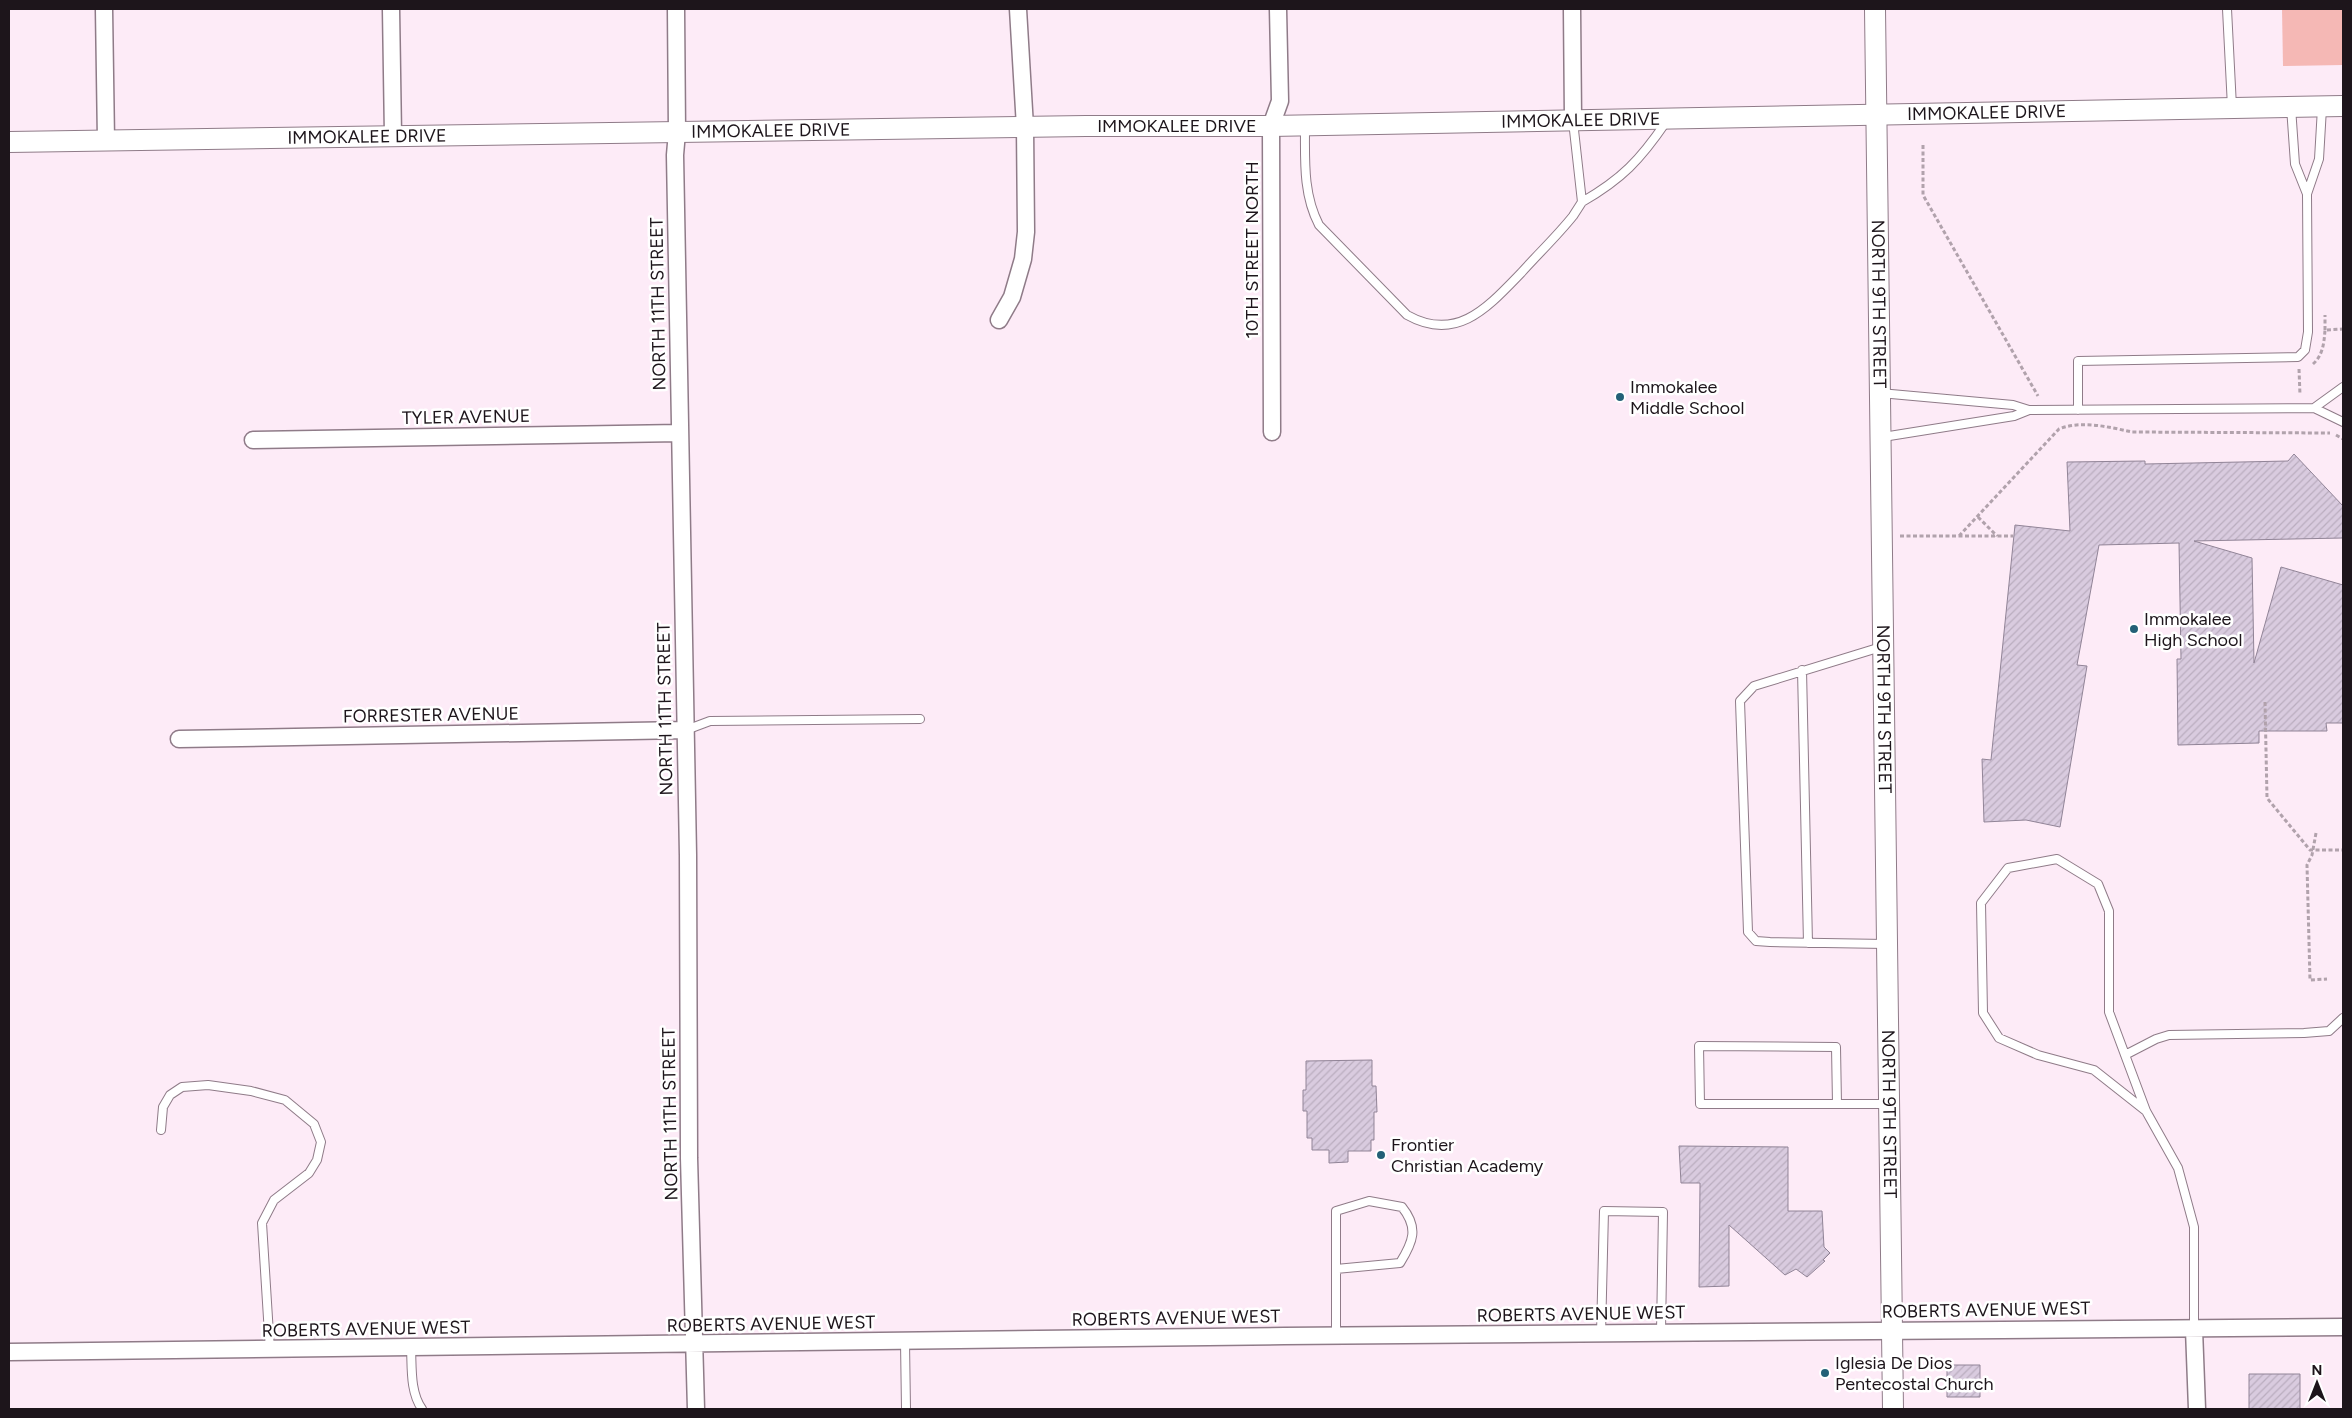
<svg xmlns="http://www.w3.org/2000/svg" width="2352" height="1418" viewBox="0 0 2352 1418" font-family="Figtree,sans-serif">
<style>
.park{fill:#f5b8b5}
.building{fill:url(#building-hatch);stroke:#918497}
.lines{fill:none;stroke-linecap:round;stroke-linejoin:round}
.service-casing{stroke:#8f7b88;stroke-width:10}
.minor-casing{stroke:#8f7b88;stroke-width:19}
.tertiary-casing{stroke:#8f7b88;stroke-width:22}
.path{stroke:#b1a2ac;stroke-width:3;stroke-dasharray:4 2.5;stroke-linecap:butt}
.service{stroke:#fff;stroke-width:8}
.minor{stroke:#fff;stroke-width:16}
.tertiary{stroke:#fff;stroke-width:20}
.poi-dot{fill:#236077;stroke:#fff;stroke-width:2}
.labels{text-anchor:middle;stroke-width:5;stroke-linejoin:round;paint-order:stroke}
.street-label{font-size:18px;fill:#1d151b;stroke:#fff}
.poi-label{font-size:18px;fill:#1d151b;stroke:#fff;text-anchor:start}
</style>
<defs>
<pattern id="building-hatch" width="6" height="6" patternUnits="userSpaceOnUse" patternTransform="scale(1.25)"><rect width="6" height="6" fill="#d9cbdf"/><path d="M-1 1l2-2M0 6l6-6M5 7l2-2" fill="none" stroke="#baadbf"/></pattern>
</defs>
<rect width="100%" height="100%" fill="#fdebf7"/>
<!-- park -->
<path class="park" d="M2282,9H2343V65L2283,66Z"/>
<!-- building -->
<path class="building" d="M2294,454L2343,506V538L2194,541L2252,558L2254,663L2281,567L2343,585V723H2326L2327,731H2259V743L2178,745L2177,659H2181L2179,543L2099,545L2077,665L2087,666L2060,827L2026,820L1984,822L1982,759L1991,760L2015,525L2070,531L2067,462L2145,461V464L2288,461Z
M1372,1060V1086H1376L1377,1112H1374V1140H1371V1151H1348V1162L1329,1163V1150H1312V1138H1307V1111H1303V1090H1306V1061Z
M1679,1146L1788,1147V1211H1822L1824,1247L1830,1253L1823,1260L1825,1261L1807,1277L1796,1269L1785,1275L1729,1225V1286L1699,1287L1700,1183H1681Z
M1947,1365H1980V1397H1947Z
M2249,1374H2300V1409H2249Z"/>
<g class="lines">
<!-- service casing -->
<g class="service-casing">
<path id="service" d="M2227,9L2232,107
M2291,107L2295,164L2307,194L2319,159L2322,108
M1305,127C1305,161 1303,194 1319,225L1407,315C1457,343 1488,307 1521,273C1538,254 1557,236 1573,216L1582,202L1573,121
M1582,202C1622,179 1640,160 1666,122
M1880,393L2013,405L2029,410L2014,416L1883,437
M2314,408L2343,387
M2029,410L2314,408L2343,422
M2078,410V361L2298,357L2305,350L2308,332L2307,194
M1881,647L1754,686L1740,701L1748,932L1756,941L1770,942L1886,944
M1802,670L1808,943
M686,730L710,721L920,719
M2125,1055L2156,1039L2169,1035L2304,1033L2329,1031L2343,1018
M1837,1104L1836,1047L1699,1046L1700,1104H1888
M2146,1111L2094,1070L2038,1055L1999,1038L1983,1013L1981,903L2008,868L2057,859L2098,884L2109,911V1012L2146,1111L2178,1168L2194,1227V1329
M161,1130L163,1107L170,1095L182,1087L208,1085L251,1091L285,1100L314,1124L321,1142L317,1160L309,1173L274,1200L262,1223L270,1350
M1336,1269L1400,1263C1413,1242 1419,1228 1402,1207L1369,1201L1336,1211V1336
M1601,1334L1604,1211L1663,1212L1661,1332
M905,1342L906,1409
M411,1348C412,1368 410,1392 422,1409"/>
</g>
<!-- minor casing -->
<g class="minor-casing">
<path id="minor" d="M104,9L106,141
M391,9L393,136
M676,9L677,132L675,155L688,855L689,1158L696,1409
M1572,9L1573,119
M999,320L1012,297L1023,259L1026,232L1025,127L1018,9
M1272,432L1271,126L1280,101L1278,9
M253,440L680,433
M179,739L685,730
M2194,1329L2197,1409
M9,1352L1284,1336L2343,1327"/>
</g>
<!-- tertiary casing -->
<g class="tertiary-casing">
<g id="tertiary">
<path id="s1" d="M1875,9L1893,1409"/>
<path id="s2" d="M9,142L1086,126H1271L2343,106"/>
</g>
</g>
<!-- path -->
<path class="path" d="M1923,145V195L2038,396
M2325,330V315
M2313,364C2323,355 2324,343 2325,330L2343,329
M2299,369L2300,395
M2336,435L2343,439
M1978,517L1997,536
M1900,536H2013
M1959,536L2059,429C2081,420 2109,427 2132,432L2330,433
M2265,702L2267,798L2310,850H2343
M2316,833L2312,855L2307,865L2310,980L2327,979"/>
<!-- service -->
<use href="#service" class="service"/>
<!-- minor -->
<use href="#minor" class="minor"/>
<!-- tertiary -->
<use href="#tertiary" class="tertiary"/>
</g>
<!-- markers -->
<g class="poi-dot">
<circle cx="1620" cy="397" r="5"/>
<circle cx="2134" cy="629" r="5"/>
<circle cx="1381" cy="1155" r="5"/>
<circle cx="1825" cy="1373" r="5"/>
</g>
<g class="labels">
<!-- street labels -->
<g class="street-label">
<text dy="6" stroke="none"><textPath href="#s2" startOffset="1978">IMMOKALEE DRIVE</textPath></text>
<text dy="6" stroke="none"><textPath href="#s2" startOffset="1572">IMMOKALEE DRIVE</textPath></text>
<text dy="6" stroke="none"><textPath href="#s2" startOffset="1168">IMMOKALEE DRIVE</textPath></text>
<text dy="6" stroke="none"><textPath href="#s2" startOffset="762">IMMOKALEE DRIVE</textPath></text>
<text dy="6" stroke="none"><textPath href="#s2" startOffset="358">IMMOKALEE DRIVE</textPath></text>
<text transform="translate(1252 250) rotate(-90)" y="6">10TH STREET NORTH</text>
<text transform="translate(658 304) rotate(-91)" y="6">NORTH 11TH STREET</text>
<text dy="6" stroke="none"><textPath href="#s1" startOffset="295">NORTH 9TH STREET</textPath></text>
<text transform="translate(466 417) rotate(-1)" y="6">TYLER AVENUE</text>
<text transform="translate(665 709) rotate(-91)" y="6">NORTH 11TH STREET</text>
<text dy="6" stroke="none"><textPath href="#s1" startOffset="700">NORTH 9TH STREET</textPath></text>
<text transform="translate(431 715) rotate(-1)" y="6">FORRESTER AVENUE</text>
<text transform="translate(670 1114) rotate(-91)" y="6">NORTH 11TH STREET</text>
<text dy="6" stroke="none"><textPath href="#s1" startOffset="1105">NORTH 9TH STREET</textPath></text>
<text transform="translate(1986 1310) rotate(-1)" y="6">ROBERTS AVENUE WEST</text>
<text transform="translate(1581 1314) rotate(-1)" y="6">ROBERTS AVENUE WEST</text>
<text transform="translate(1176 1318) rotate(-1)" y="6">ROBERTS AVENUE WEST</text>
<text transform="translate(771 1324) rotate(-1)" y="6">ROBERTS AVENUE WEST</text>
<text transform="translate(366 1329) rotate(-1)" y="6">ROBERTS AVENUE WEST</text>
</g>
<!-- poi labels -->
<g class="poi-label">
<text x="1630" y="393">Immokalee<tspan x="1630" dy="21">Middle School</tspan></text>
<text x="2144" y="625">Immokalee<tspan x="2144" dy="21">High School</tspan></text>
<text x="1391" y="1151">Frontier<tspan x="1391" dy="21">Christian Academy</tspan></text>
<text x="1835" y="1369">Iglesia De Dios<tspan x="1835" dy="21">Pentecostal Church</tspan></text>
</g>
</g>
<!-- border -->
<rect width="2352" height="1418" fill="none" stroke="#1d151b" stroke-width="20"/>
<!-- north arrow -->
<g transform="translate(2317 1383)" stroke="#ffffff" stroke-width="4" paint-order="stroke">
<path d="M0-4L9 19L0 12L-9 19Z" fill="#1d151b"/>
<text y="-8" font-size="14" font-weight="bold" text-anchor="middle" fill="#1d151b">N</text>
</g>
</svg>
